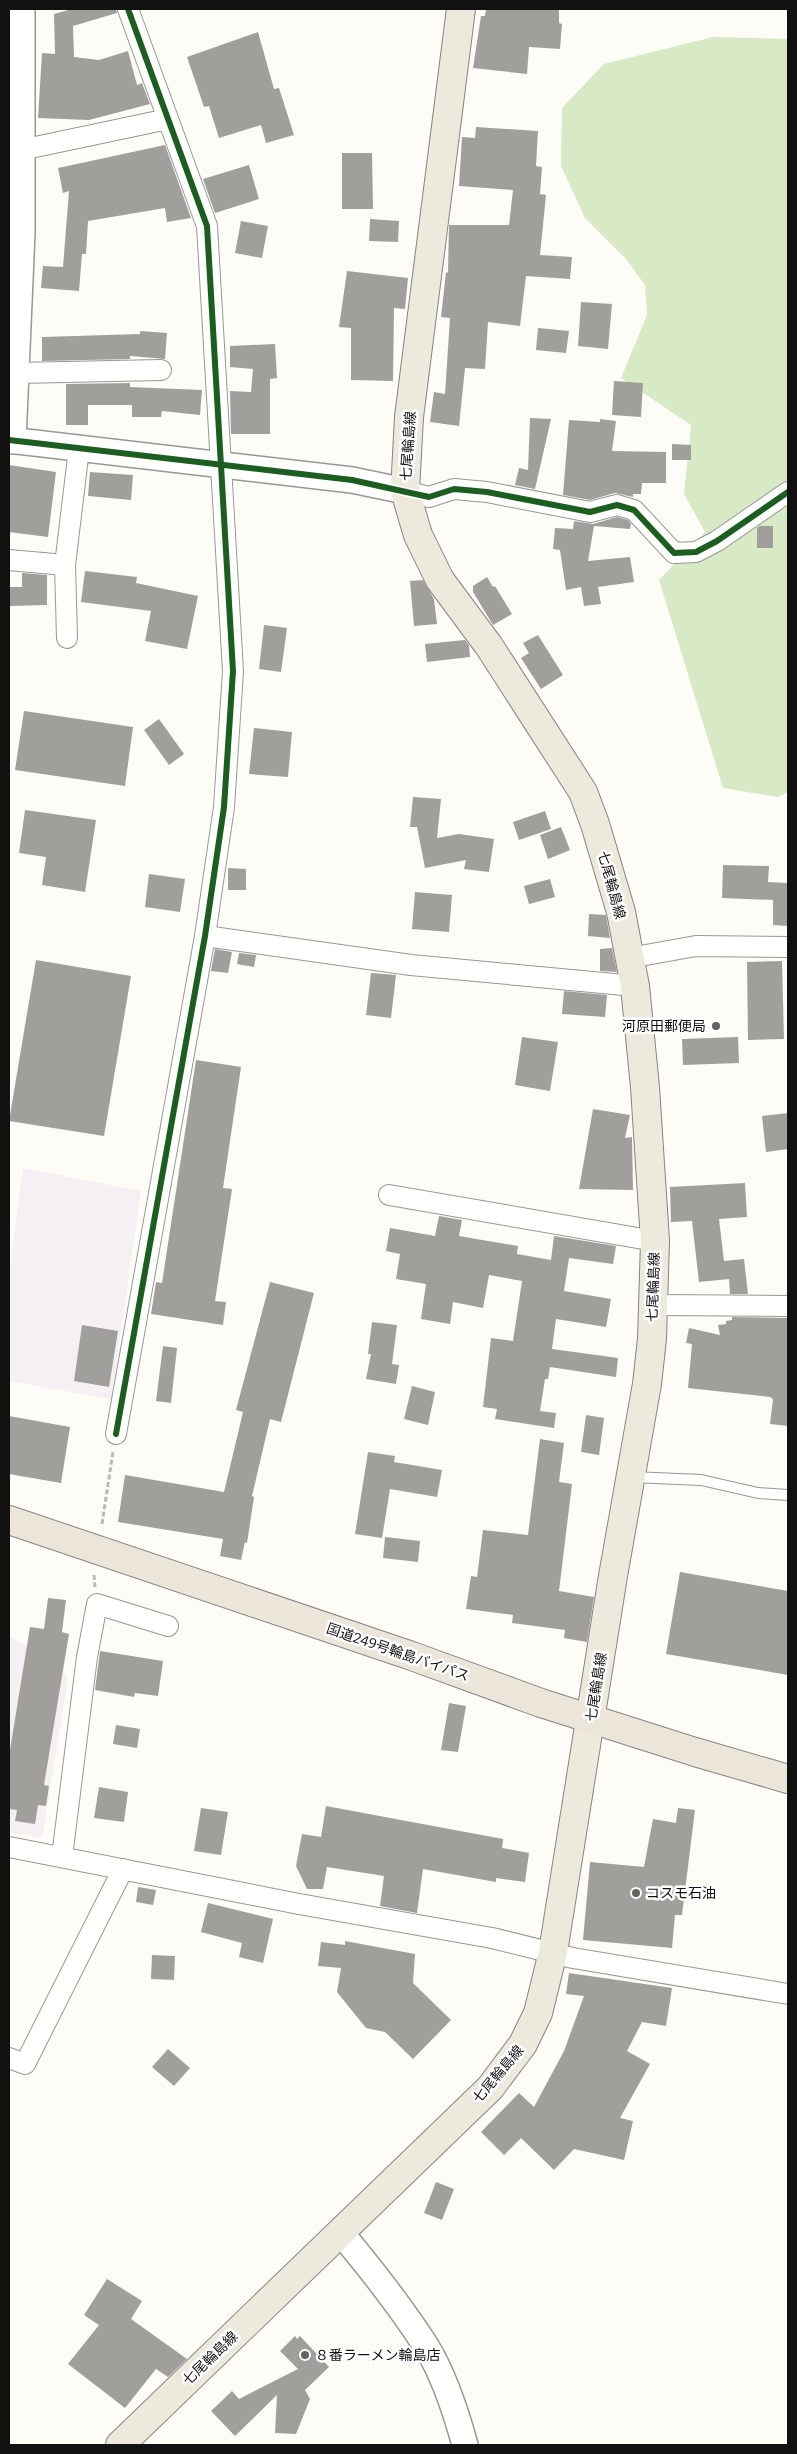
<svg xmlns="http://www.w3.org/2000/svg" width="797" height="2454" viewBox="0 0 797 2454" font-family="Bitter,'Noto Sans JP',serif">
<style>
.industrial{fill:#f5f0f3}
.forest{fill:#d8eac5}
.building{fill:#a19f9c}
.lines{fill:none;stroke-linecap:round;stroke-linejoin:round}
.service-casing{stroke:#979795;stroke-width:12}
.minor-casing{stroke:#979795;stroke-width:22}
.tertiary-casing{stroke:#979795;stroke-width:28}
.primary-casing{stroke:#858482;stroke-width:30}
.trunk-casing{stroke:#858482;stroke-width:30}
.path{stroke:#b9b9b8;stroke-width:3;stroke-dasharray:5 2.5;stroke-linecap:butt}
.service{stroke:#fffffe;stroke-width:10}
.minor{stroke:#fffffe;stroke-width:20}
.tertiary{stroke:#fffffe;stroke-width:25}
.primary{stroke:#ede9dc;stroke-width:28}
.trunk{stroke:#ece5da;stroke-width:28}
.cycleway-casing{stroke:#fff;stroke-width:9}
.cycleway{stroke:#1b5e20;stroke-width:6}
.poi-dot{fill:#646362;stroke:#fff;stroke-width:2}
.labels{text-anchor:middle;stroke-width:5;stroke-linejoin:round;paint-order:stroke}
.street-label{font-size:14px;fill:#111;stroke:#fff}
.poi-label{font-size:14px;fill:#111;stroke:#fff;text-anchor:start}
</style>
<rect width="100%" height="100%" fill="#fdfcf7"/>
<!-- industrial -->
<path class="industrial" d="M23,1168L141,1191L111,1399L9,1381V1278Z
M9,1636L55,1663L68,1678L42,1838L9,1832Z"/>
<!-- forest -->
<path class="forest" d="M713,37L788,39V792L778,797L723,788L659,580L705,532L684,494L691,425L621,378L647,315L645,285L626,259L585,218L561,166L562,108L604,64Z"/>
<!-- building -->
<path class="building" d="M72,9H116L117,13L73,26L74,57L99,60L128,51L137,85L142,83L150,104L89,120L38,118L42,53L55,54L54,14Z
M486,9H559V23L562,24L560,49L529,47L527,74L473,68L481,16H485Z
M258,32L274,89L279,88L294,135L266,143L261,125L219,138L209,106L204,107L187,57Z
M476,127L538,131L536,166L542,167L540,194L546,195L540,255L572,257L570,279L526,276L520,326L488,322L485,369L465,368L459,426L430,422L434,392L445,394L450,318L441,317L446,272L448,273L449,225H509L513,190L459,186L462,137L475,138Z
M165,145L191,218L167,222L165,208L88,221L86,254H82L79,291L41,288L43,266L63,267L69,191L63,193L58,168Z
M342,153H372L373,209H342Z
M249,165L259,199L215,213L203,179Z
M370,219L399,221L398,242L369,241Z
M241,221L268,226L262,258L235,253Z
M347,271L408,278L405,309L394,308L393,381L351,380V328L339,327Z
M581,302L612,304L608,349L578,346Z
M538,328L569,331L566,353L536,350Z
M140,331L167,333L165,359L130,356V359L42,361V337L140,334Z
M275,344L277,378L270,379V434H231L230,391L251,392L253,369L230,367V346Z
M614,381L643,383L641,417L612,415Z
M130,383V387L202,390L200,415L162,411L161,417H132V405H88V425H66V384Z
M530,418L551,419L535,489L515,485L519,468L528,470Z
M600,419L616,421L612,451L666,452V483H642L641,494H633V497L615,493L590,500L563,495L569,420L600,422Z
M672,444L691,445V460H672Z
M9,465L56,472L48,537L9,532Z
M90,472L133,475L131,500L88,496Z
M617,517L628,520L631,524L630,529L594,526L588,561L630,557L634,582L598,587L601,604L584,606L581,587L566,590L560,550L553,549L555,528L573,529L574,521L593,524Z
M760,526H773V548H757V528Z
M85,571L137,577L136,583L198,596L187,649L145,641L151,611L81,602Z
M22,573L47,575V605L9,606V587H22Z
M487,577L493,587L495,586L512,614L493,625L473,592V586Z
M423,580L434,599L437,624L414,626L410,581Z
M264,625L287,628L281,672L259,669Z
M538,635L563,675L541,689L521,658L529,653L523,643Z
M465,640L469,645L470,657L427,662L425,644Z
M24,711L133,727L125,786L15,770Z
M159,719L184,754L169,765L144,730Z
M254,728L292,732L288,777L249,774Z
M413,797L441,799L437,838L459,834L494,839L489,872L464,869L466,860L425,868L417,827H410Z
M25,810L96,820L85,892L42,885L46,857L19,853Z
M545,811L551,829L519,840L513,822Z
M561,827L570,850L548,859L540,835Z
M723,865L769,866L768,882L788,883V926L773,925V900L722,898Z
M228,868L246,869V890H228Z
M149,874L185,879L180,912L145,907Z
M550,879L555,897L529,904L524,886Z
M415,892L452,895L449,932L412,929Z
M589,914L606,915L610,938L588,936Z
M612,948L617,972L600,971V949Z
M215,949L232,952L228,973L211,971Z
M239,953L256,955L254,967L237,964Z
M36,960L131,976L104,1136L9,1121Z
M782,961L784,1039L748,1040L747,962Z
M371,973L396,975L391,1018L366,1015Z
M564,991L607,995L605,1017L562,1014Z
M522,1037L558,1042L550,1091L515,1085Z
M738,1037L739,1063L683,1065L682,1039Z
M196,1060L241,1067L223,1188L232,1189L215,1301L226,1302L223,1325L151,1314L156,1282L162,1283Z
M593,1109L630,1115L625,1138L632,1137L633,1190L579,1189Z
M788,1113V1149L766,1152L762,1116Z
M745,1183L747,1217L719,1219L724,1261L744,1259L748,1294H730L729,1279L699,1282L692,1221L671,1222L670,1187Z
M439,1216L462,1220L459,1236L518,1246L517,1254L551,1260L554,1236L616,1246L613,1264L569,1258L564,1291L611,1299L606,1327L556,1319L552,1349L618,1358L616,1377L550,1367L548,1379H545L540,1411L556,1413L554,1428L495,1419L497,1409L483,1407L491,1338L513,1341L522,1281L489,1275L483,1308L453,1302L450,1324L421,1319L426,1284L396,1279L400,1254L386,1251L390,1228L435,1236Z
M270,1282L314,1293L281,1422L270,1419L252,1496L254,1497L247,1543L245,1542L241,1560L220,1556L223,1539L118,1522L125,1475L224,1492L243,1412L236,1410Z
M732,1317L788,1318V1426L770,1424L773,1399L770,1397L688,1388L692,1344L686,1343L689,1328L720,1335L718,1325L726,1324V1321L732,1320Z
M372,1322L397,1325L392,1364L399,1365L396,1384L366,1379L371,1354H368Z
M82,1325L118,1331L109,1387L74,1381Z
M163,1346L177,1348L171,1403L156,1401Z
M412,1386L435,1392L428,1425L404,1419Z
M586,1415L604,1418L599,1455L581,1452Z
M9,1416L70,1427L61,1483L9,1474Z
M540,1439L564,1443L559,1482L572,1484L559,1591L594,1597L587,1642L564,1638L565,1630L512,1623L513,1615L466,1609L471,1576L477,1577L483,1530L528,1535Z
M368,1452L395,1456L394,1462L442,1470L437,1497L390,1489L382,1538L355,1534Z
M385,1537L420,1541L418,1562L383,1558Z
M680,1572L788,1591V1675L666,1654Z
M48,1598L66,1600L62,1632L69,1634L44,1785L49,1786L46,1806L38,1805L35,1824L15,1821L17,1810L9,1809V1756L30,1627L44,1629Z
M100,1651L163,1661L158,1696L135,1693L134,1697L95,1690Z
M449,1703L466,1706L458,1752L441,1750Z
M116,1725L140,1729L137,1748L113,1744Z
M99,1787L128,1792L124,1822L94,1818Z
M326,1806L503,1839L502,1848L529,1853L525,1882L496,1878V1882L423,1869L417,1913L380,1906L384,1876L327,1867L323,1889H307L296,1866L302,1834L321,1837Z
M201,1808L228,1812L221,1855L194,1851Z
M678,1808L695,1810L682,1915H675L672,1948L583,1940L590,1862L644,1867L653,1819L676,1823Z
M138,1887L156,1890L153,1905L136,1902Z
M208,1903L273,1919L263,1963L239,1957L242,1943L201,1932Z
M345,1941L415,1954L413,1983L451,2020L413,2059L385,2032L366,2028L337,1992L341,1968L318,1966L321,1942L345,1945Z
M152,1955L175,1956L174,1980L151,1979Z
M569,1973L672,1988L666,2026L642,2022L627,2051L650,2064L620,2118L633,2121L624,2160L574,2149L554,2170L521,2138L504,2155L481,2132L519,2093L534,2107L564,2051L584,1996L566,1994Z
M168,2049L190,2068L174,2086L152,2067Z
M436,2182L454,2189L442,2220L424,2213Z
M107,2279L142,2301L131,2319L187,2359L168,2377L156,2369L125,2408L68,2364L99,2325L84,2315Z
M295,2336L297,2339L300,2336L329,2367L305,2390L310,2399L296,2434L275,2433L277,2395L235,2436L211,2411L232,2391L239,2399L298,2369L280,2351Z"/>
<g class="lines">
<!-- service casing -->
<g class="service-casing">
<path id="service" d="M632,1477L701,1480L758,1493L788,1495"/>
</g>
<!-- minor casing -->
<g class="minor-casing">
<path id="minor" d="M21,150L168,119
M17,373L161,370
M405,491L429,497L454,489L487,492L590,512L617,505L634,510L674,553L696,552L717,541L788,492
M9,560L65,565L79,449
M65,565L67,638
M205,936L411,965L635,986
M629,958L696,946L788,947
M389,1195L655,1241
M653,1305L788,1306
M116,1434L205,936L224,807L233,671L207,226L128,9
M9,1847L299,1904L492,1938L573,1958L788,1994
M62,1857L87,1657L97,1604L168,1626
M9,2058L25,2064L123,1869"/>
</g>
<!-- tertiary casing -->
<g class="tertiary-casing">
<path id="tertiary" d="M9,440L352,480L405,491
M13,441L22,233V9
M341,2233C371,2269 401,2307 426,2346C444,2375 456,2412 465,2445"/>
</g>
<!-- primary casing -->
<g class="primary-casing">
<path id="primary" d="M120,2445L490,2088L523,2044L538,2013L553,1952L613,1576L647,1384L652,1339L655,1241L645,1087L635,986L621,912L595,824L583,792L489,646L440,580L418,535L405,491L409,417L461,9"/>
</g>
<!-- trunk casing -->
<g class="trunk-casing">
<path id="trunk" d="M9,1520L409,1655L541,1703L695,1752L788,1779"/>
</g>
<!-- path -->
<path class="path" d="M102,1524L113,1452
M94,1575L95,1587"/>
<!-- service -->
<use href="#service" class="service"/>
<!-- minor -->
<use href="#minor" class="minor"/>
<!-- tertiary -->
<use href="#tertiary" class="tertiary"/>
<!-- primary -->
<use href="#primary" class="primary"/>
<!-- trunk -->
<use href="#trunk" class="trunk"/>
<!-- cycleway casing -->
<g class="cycleway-casing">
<path id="cycleway" d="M9,440L352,480L429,497L454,489L487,492L590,512L617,505L634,510L674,553L696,552L717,541L788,492
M116,1434L205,936L224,807L233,671L207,226L128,9"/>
</g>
<!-- cycleway -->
<use href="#cycleway" class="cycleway"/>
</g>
<!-- markers -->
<g class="poi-dot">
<circle cx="716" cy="1026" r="5"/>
<circle cx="636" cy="1893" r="5"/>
<circle cx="305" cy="2355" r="5"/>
</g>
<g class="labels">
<!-- street labels -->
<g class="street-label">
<text transform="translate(408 446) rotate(-86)" y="5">七尾輪島線</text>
<text transform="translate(612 885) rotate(75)" y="5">七尾輪島線</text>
<text transform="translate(653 1287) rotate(-88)" y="5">七尾輪島線</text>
<text transform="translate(398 1652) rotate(19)" y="5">国道249号輪島バイパス</text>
<text transform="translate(596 1687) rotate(-81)" y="5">七尾輪島線</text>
<text transform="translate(498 2074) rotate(-50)" y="5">七尾輪島線</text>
<text transform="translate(210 2358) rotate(-44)" y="5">七尾輪島線</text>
</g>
<!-- poi labels -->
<g class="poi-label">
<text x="706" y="1031" text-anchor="end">河原田郵便局</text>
<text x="646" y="1898">コスモ石油</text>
<text x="315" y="2360">８番ラーメン輪島店</text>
</g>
</g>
<!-- border -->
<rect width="797" height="2454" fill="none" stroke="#111111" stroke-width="20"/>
</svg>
